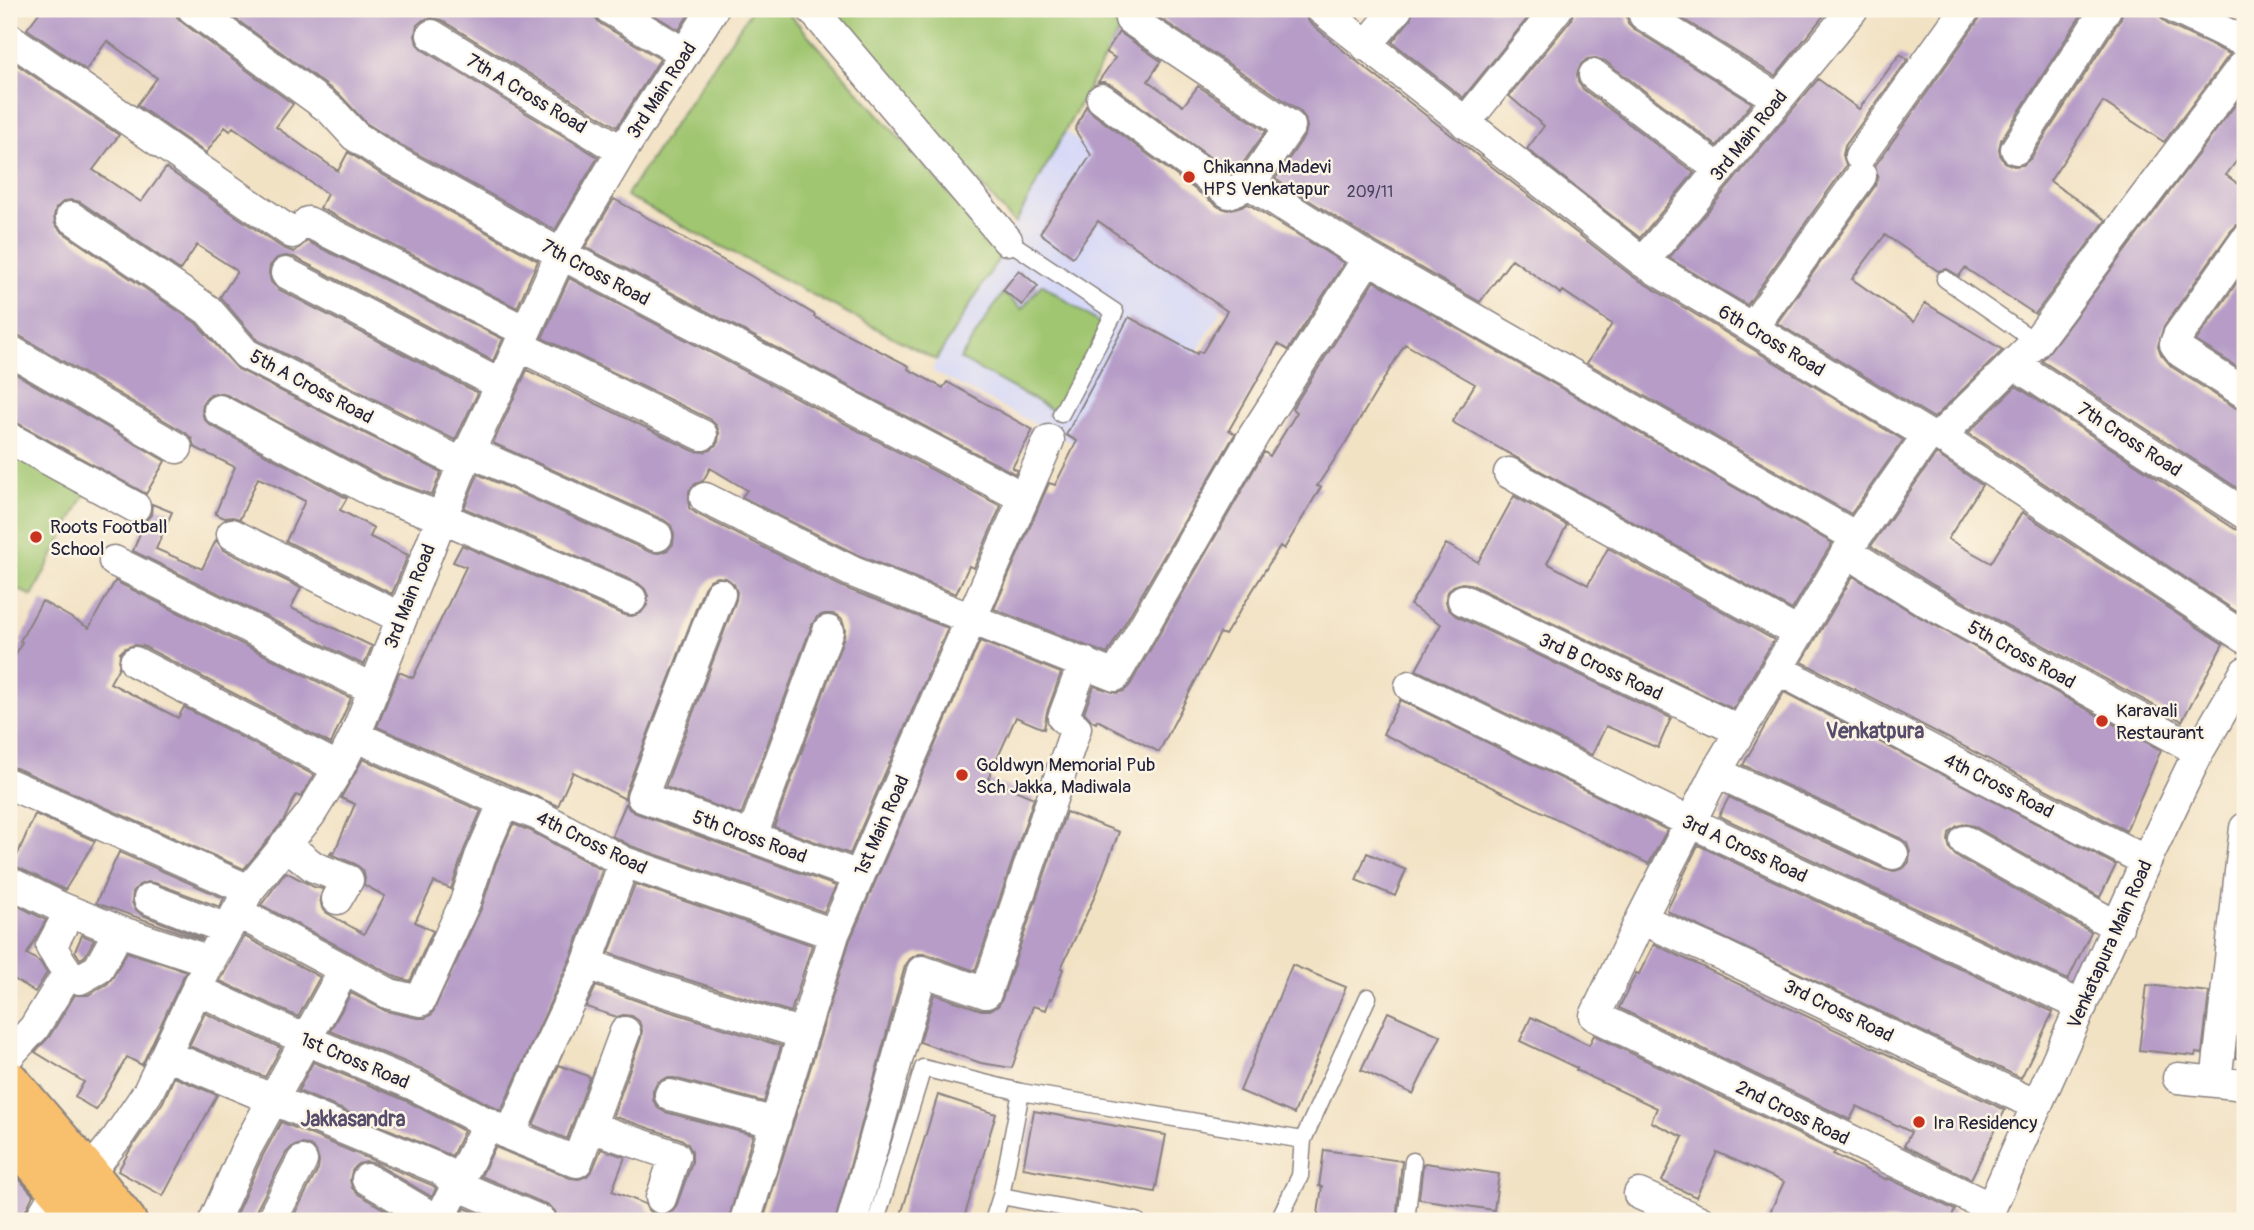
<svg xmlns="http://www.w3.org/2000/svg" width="2254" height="1230" viewBox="0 0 2254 1230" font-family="Pangolin,sans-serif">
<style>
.built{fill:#d6d8f8}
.green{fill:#a0c671;stroke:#617456;stroke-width:2}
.building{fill:#b69cc7}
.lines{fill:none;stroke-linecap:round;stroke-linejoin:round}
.lane-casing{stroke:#8a8280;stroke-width:19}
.street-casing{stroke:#8a8280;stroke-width:33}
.primary-casing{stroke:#8a8280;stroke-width:42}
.lane{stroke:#fff;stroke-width:16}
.street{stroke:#fff;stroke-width:30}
.primary{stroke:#f8bf6c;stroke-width:38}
.poi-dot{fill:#c8321e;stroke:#fcf5e5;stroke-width:2.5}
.labels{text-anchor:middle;stroke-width:5;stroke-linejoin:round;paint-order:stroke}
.number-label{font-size:16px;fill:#47405e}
.street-label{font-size:19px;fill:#22223b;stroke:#fcf5e5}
.poi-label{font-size:19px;fill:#22223b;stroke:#fcf5e5;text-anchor:start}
.neighbourhood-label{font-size:21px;font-weight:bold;fill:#564d6c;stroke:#fcf5e5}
</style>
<rect width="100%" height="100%" fill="#fcf5e5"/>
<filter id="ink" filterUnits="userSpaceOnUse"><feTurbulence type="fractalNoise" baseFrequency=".0143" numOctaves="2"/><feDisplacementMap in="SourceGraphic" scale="14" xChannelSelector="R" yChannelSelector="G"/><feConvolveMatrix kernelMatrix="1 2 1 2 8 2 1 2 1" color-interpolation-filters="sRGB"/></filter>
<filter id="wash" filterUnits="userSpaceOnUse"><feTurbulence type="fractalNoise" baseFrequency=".00686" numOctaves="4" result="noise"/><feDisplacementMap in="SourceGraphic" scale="28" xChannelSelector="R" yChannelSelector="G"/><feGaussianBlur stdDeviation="1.57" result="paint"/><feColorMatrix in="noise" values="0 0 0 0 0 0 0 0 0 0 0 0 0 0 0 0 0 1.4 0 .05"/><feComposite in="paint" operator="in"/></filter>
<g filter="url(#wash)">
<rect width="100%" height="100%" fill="#f2e2c4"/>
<!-- built -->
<path class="built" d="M1065,131L1248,265L1220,308V312L1129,472L932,371L936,360L1002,253L1015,224Z"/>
<!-- green -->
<path class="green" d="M752,9H785L1002,253L936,360L626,196Z
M831,9H1131L1015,224Z
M1042,284L1102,325L1058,413L960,359L1003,293L1022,309Z
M9,447L87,490L32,596L9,585Z"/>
<g id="blocks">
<!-- building -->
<path class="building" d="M42,9H176L177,17L183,23L293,104L276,127L338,171L348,152L378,172L538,261L517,308L320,208L327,194L233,127L230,131L225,127L206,153L137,105L157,78L107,41L86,70L27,29Z
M222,9H593L594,17L601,24L660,59L617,127L441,20L432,18L423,20L417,25L415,35L417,44L423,50L598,157L555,230L396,142L366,123L341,96Z
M644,9H692L679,30Z
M1146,9H1304L1305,16L1310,23L1355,60L1632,276L1903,440L1851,514L1587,363L1612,324L1563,291L1561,294L1512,259L1480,302L1377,243L1275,179L1305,135L1307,127L1305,118L1300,111Z
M1414,9H1535L1463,98L1392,42L1410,20Z
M1574,9H1628L1627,15L1628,23L1635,30L1752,103L1717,146L1605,61L1595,58L1587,59L1581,64L1577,74L1578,82L1583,89L1694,173L1640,238L1527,149L1544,126L1509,96L1571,20Z
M1667,9H1829L1775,76Z
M1983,9H2085L2001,140L1999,149L2001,158L2006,163L2014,166L2023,165L2031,158L2121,18L2123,9H2159L2161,18L2168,25L2230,54L2164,142L2103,102L2050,181L2106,220L2035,314L1965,268L1959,276L1947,269L1938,271L1885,235L1852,279L1914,322L1925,303L2003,350L1934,418L1777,323L1875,186L1878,177L1875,166L1979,19Z
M1119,32L1161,61L1148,81L1183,106L1198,86L1266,131L1238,170L1231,173L1112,85L1105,82H1098L1115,58L1106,52Z
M1900,54L1908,59L1845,146L1843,155L1846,166L1747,305L1669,258L1818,79L1859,109Z
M9,59L119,135L93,170L141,202L166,168L283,248L294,252L307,241L503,339L493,361L294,257L286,256L277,258L270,266L269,273L271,282L278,289L478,393L455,440L257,340L220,297L236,273V270L197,245L180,270L80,202L72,200L64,201L56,208L54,216L55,224L61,231L196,323L238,369L441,472L432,495L382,477L227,395L219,393L210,395L203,402L202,411L204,419L210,425L347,498L340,510L374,528L370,537L408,555L392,594L286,541L305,501L268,482L258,478L240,519L232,517L225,518L215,514L235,467L194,447L192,439L186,433L18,335L9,333Z
M2245,92V150L2226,175L2245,189V224L2237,225L2231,231L2164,326L2158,346L2161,354L2172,367L2236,408L2245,410V493L2042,361Z
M1086,106L1092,113L1219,207L1228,210L1248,204L1344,263L1288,350L1278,344L1229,430L1235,434L1107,654L994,609L1049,483L1055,485L1077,441L1066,435L1129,317L1197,354L1198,351L1202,353L1227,311L1098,221L1073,257L1040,233L1091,155L1075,130Z
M614,199L751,276L815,315L814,317L909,366L908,369L943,388L947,382L1033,430L1012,468L1017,470L1015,474L585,247Z
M1019,270L1038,286L1022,305L1003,290Z
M2245,271V372L2196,341Z
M569,278L1001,506L974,568L969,566L956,594L860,556L742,497L747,490L710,468L703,481L695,484L689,491V508L697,514L845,588L948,628L850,854L774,827L844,637L845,629L842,620L833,614H824L817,617L812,625L741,815L665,787L736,600L737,592L734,584L726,578L717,577L710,580L704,588L626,791L625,799L573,772L558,806L377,727L399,672L413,678L466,567L453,562L462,545L624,615L632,616L641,613L647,605L648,596L645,589L638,583L464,508L478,474L650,552L659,553L668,550L673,544L674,534L671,525L664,520L493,443L527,370L694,451L703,452L711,450L718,442L719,433L717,426L710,419L542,338Z
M1374,281L1832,543L1792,610L1452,422L1475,384L1405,344L1346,442L1317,486L1321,487L1284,549L1280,546L1225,635L1220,633L1159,752L1097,720L1096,723L1092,721L1084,712L1094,686L1116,693L1124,691L1130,685L1264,452L1270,456L1297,412L1292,409Z
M9,370L165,461L146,494L17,423L9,421Z
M2016,386L2235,529L2245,531V599L2237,612L1968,433Z
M1936,454L1982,485L1948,539L1991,563L2022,512L2223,644L2182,721L1933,585L1871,546Z
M1514,496L1567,525L1547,563L1588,585L1608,548L1774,640L1733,709L1470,584L1462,583L1453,586L1447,593L1446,601L1448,609L1456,616L1671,718L1658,748L1606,726L1592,755L1416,670L1441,624L1410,605L1446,544L1478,562Z
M152,504L172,512L156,549L202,569L216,540L224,550L301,588L291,608L372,646L364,665L133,551L145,521L151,515Z
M1853,576L1916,615L2161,750L2126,831L1802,662Z
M115,581L351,698L331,744L143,646L134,645L125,648L120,653L119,667L110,683L178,718L184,707L314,775L301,797L296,795L284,820L244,869L16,768L9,767V668L22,642L20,641L42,601L89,628Z
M980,641L1061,673L1047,712L1044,729L1016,717L988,779L1034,798L975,971L927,954H918L910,959L905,966L835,1221H763L850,940Z
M1784,692L2116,865L2100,897L1974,826L1965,824L1957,826L1949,833L1948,841L1950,849L1956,856L2091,932L2068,980L1719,816L1729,797L1886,870L1895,871L1904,868L1909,862L1910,852L1907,843L1900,838L1743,765Z
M1400,700L1667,830L1649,864L1383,734Z
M363,759L481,811L464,850L451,889L434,882L415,922L433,931L410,981L396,977L261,905L286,872L314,887L323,889L320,898L322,908L327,913L364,934L385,896L364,885L365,878L363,870L355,864L330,854L331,852L334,853L355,804L341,798Z
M626,803L629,809L636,813L836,886L824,912L631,846L612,836Z
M1066,812L1119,832L1093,900L1061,968L1063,969L1052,999L1050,998L1046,1010L1033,1006L1012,1068L981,1063L920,1042L934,994L981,1010H990L998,1006L1002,999Z
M35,814L95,841L65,890L13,865Z
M513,824L531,831L602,870L571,957L501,1111L422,1069L330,1031L351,993L386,1011L417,1018H425L432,1014L481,909L496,863Z
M1698,845L2053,1012L2021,1078L1669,912L1667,910Z
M119,852L224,898L220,907L155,883L147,882L139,885L133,892L132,902L135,909L142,915L202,938V940L96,903Z
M1367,853L1406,870L1395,896L1356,880Z
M635,884L812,945L791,1012L663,972L609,953Z
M9,901L46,920L27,954L40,962L47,973L35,992L12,978L9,984Z
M82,935L94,940L85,956L80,959L75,951Z
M244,936L320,977L298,1017L220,981Z
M1654,944L2005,1110L1971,1179L1904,1146L1911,1132L1857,1106L1850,1120L1619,1008L1636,973L1639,974Z
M127,952L186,971L142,1065L127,1057L96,1110L75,1097L84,1082L35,1052L49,1037L75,995H88L107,984L113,977Z
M1292,965L1346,987L1294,1114L1240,1091Z
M2147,985L2209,992L2202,1054L2196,1053L2195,1056L2139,1050Z
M596,986L652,1006L781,1046L764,1102L674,1078H666L658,1082L653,1090V1100L658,1108L665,1112L753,1135L728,1221H558L555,1211L548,1205L481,1176L495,1147L570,1178L579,1179L587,1176L593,1169L601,1149L625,1157L612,1191L645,1204L648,1210L656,1215H665L673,1211L677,1204L692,1162V1152L688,1144L681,1139L613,1116L641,1038L642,1030L639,1021L632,1016L623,1015L617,1017L586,1007Z
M2243,996H2245V1059L2236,1058Z
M1388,1012L1441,1036L1413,1094L1361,1070Z
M205,1013L281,1048L265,1077L189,1046Z
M1531,1017L1589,1045L1594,1035L1835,1152L1833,1154L1887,1180L1888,1178L1955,1210L1950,1221H1766L1784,1182L1717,1152L1696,1197L1662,1181L1683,1137L1651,1122L1657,1108L1576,1070L1577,1068L1520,1041Z
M313,1062L407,1101L464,1131L452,1156L298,1091Z
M559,1065L590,1077L567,1139L533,1125Z
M174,1077L217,1095L163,1196L118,1171L130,1150L163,1102Z
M938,1095L996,1114L963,1221H899Z
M1034,1111L1166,1135L1155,1192L1023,1168Z
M281,1122L432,1185L436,1188L432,1197L376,1164L367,1162L358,1164L352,1171L350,1180L352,1188L358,1194L404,1221H291L318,1169L319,1161L316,1151L309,1145L301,1144L292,1147L286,1153L255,1213L254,1221H233L263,1155Z
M1324,1150L1402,1161L1396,1221H1317L1322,1186H1319Z
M1425,1163L1499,1174L1494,1210L1419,1199L1423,1164Z
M9,1167L33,1195L21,1221H9Z
M465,1208L497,1221H458Z"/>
</g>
</g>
<g filter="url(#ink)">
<use href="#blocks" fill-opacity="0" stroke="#8a8280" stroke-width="2"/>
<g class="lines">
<!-- lane casing -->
<g class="lane-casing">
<path id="lane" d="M1007,240L1115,312L1061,414
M1945,279L2036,342
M1001,1196L1021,1092L1303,1140
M876,1221L923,1068L1021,1092
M993,1221L1001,1196L1137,1221
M1278,1221L1300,1176L1303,1140L1368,997
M1406,1221L1413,1161"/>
</g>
<!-- street casing -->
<g class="street-casing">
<path id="street" d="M193,9L331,110L355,136L387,157L561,254L1024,498
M610,9L684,53
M812,9L1007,240
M1321,9L1643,262L1928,435L1940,436L2245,638
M2176,9L2245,42
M1644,15L1778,99
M1130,19L1290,126L1250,184
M432,35L622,151
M9,38L292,233
M1366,46L1397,9
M1594,75L1720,170
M1102,99L1229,193L1250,184L1368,258
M1465,123L1557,9
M2016,149L2106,9
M1860,156L1965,9
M71,217L208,310L246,354L463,464
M308,222L525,331
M2245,241L2178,336L2175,344L2181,352L2245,393
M1643,262L1853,9
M286,273L501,385
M1752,328L1861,176
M519,346L702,435
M9,350L177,448
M2014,364L2245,514
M219,410L375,493L441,517L631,599
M1928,435L1856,537L1716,772L1641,919L1595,1016L1991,1208
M1940,436L2036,342L2245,63
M9,438L135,507
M469,451L657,536
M1509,473L1798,633
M705,498L853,572L1115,676L1254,435L1368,258L1856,537
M232,534L401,618
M1847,552L1924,600L2199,751
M114,561L373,689
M720,594L642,797L859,876
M1463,600L1740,731
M135,662L339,768
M1777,669L1977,774L2146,861
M1410,686L1690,822L2082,1006
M355,736L504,802L538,815L624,862L834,934
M1716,772L1893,854
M9,784L249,890
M752,836L828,631
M1965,841L2118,927
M285,844L314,867L348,880L337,899
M9,882L60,907L119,931
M149,899L227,929
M237,912L390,994L420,1001L465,902L480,857L504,802
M1641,919L1724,956L2036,1105
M587,964L657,989L803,1034
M68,973L51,947L70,911
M198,990L306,1040L414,1085L510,1135L577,1162L625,1032
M9,1055L34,1028L68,973L80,979L98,969L119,931L210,961
M166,1055L442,1170L457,1185L541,1221
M2178,1078L2245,1085
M2216,1082L2245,828
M670,1095L776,1123
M591,1127L675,1156L661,1198
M510,1135L546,1052L587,964L624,862
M89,1173L117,1138L148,1092L210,961L249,890L310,815L339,768L355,736L463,464L501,385L561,254L622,151L713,9
M367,1179L438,1221
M1639,1194L1700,1221
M39,1221L57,1191
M214,1221L247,1147L344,970
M271,1221L302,1161
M439,1221L488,1123
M745,1221L834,934L1049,440
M852,1221L922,971L986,993L1076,728L1063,718L1084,662
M1985,1221L2146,861L2199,751L2245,672"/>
</g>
<!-- primary casing -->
<g class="primary-casing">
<path id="primary" d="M9,1080L89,1173L127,1221
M9,1134L84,1221"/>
</g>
<!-- lane -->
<use href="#lane" class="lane"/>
<!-- street -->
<use href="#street" class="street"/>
<!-- primary -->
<use href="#primary" class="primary"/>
</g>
</g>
<!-- markers -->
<g class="poi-dot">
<circle cx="1189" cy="177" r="7"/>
<circle cx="36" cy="537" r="7"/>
<circle cx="2102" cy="721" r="7"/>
<circle cx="962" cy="775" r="7"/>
<circle cx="1919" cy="1122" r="7"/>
</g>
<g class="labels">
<!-- number labels -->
<g class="number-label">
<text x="1370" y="197">209/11</text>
</g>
<!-- street labels -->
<g class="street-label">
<text transform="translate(661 90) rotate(-57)" y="7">3rd Main Road</text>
<text transform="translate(527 93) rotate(31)" y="7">7th A Cross Road</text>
<text transform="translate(1748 135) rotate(-51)" y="7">3rd Main Road</text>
<text transform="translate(596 272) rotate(28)" y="7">7th Cross Road</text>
<text transform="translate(1772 340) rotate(31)" y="7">6th Cross Road</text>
<text transform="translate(312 386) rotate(28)" y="7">5th A Cross Road</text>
<text transform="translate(2130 439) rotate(33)" y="7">7th Cross Road</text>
<text transform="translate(409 596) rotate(-69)" y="7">3rd Main Road</text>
<text transform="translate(2022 654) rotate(29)" y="7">5th Cross Road</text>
<text transform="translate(1601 666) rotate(25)" y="7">3rd B Cross Road</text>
<text transform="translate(1999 785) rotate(27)" y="7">4th Cross Road</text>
<text transform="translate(881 825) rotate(-66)" y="7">1st Main Road</text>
<text transform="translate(750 836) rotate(20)" y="7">5th Cross Road</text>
<text transform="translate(592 842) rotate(26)" y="7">4th Cross Road</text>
<text transform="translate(1745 848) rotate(25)" y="7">3rd A Cross Road</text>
<text transform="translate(2109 944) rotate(-66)" y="7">Venkatapura Main Road</text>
<text transform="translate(1839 1010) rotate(26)" y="7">3rd Cross Road</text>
<text transform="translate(355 1060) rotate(23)" y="7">1st Cross Road</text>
<text transform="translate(1793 1112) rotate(26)" y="7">2nd Cross Road</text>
</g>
<!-- poi labels -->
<g class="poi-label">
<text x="1203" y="173">Chikanna Madevi<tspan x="1203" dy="22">HPS Venkatapur</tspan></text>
<text x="50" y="533">Roots Football<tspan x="50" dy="22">School</tspan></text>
<text x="2116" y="717">Karavali<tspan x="2116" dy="22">Restaurant</tspan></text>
<text x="976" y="771">Goldwyn Memorial Pub<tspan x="976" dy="22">Sch Jakka, Madiwala</tspan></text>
<text x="1933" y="1129">Ira Residency</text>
</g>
<!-- neighbourhood labels -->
<g class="neighbourhood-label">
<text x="1875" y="738">Venkatpura</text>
<text x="353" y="1126">Jakkasandra</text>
</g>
</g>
<!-- margin -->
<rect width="2254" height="1230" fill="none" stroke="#fcf5e5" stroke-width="35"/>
</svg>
